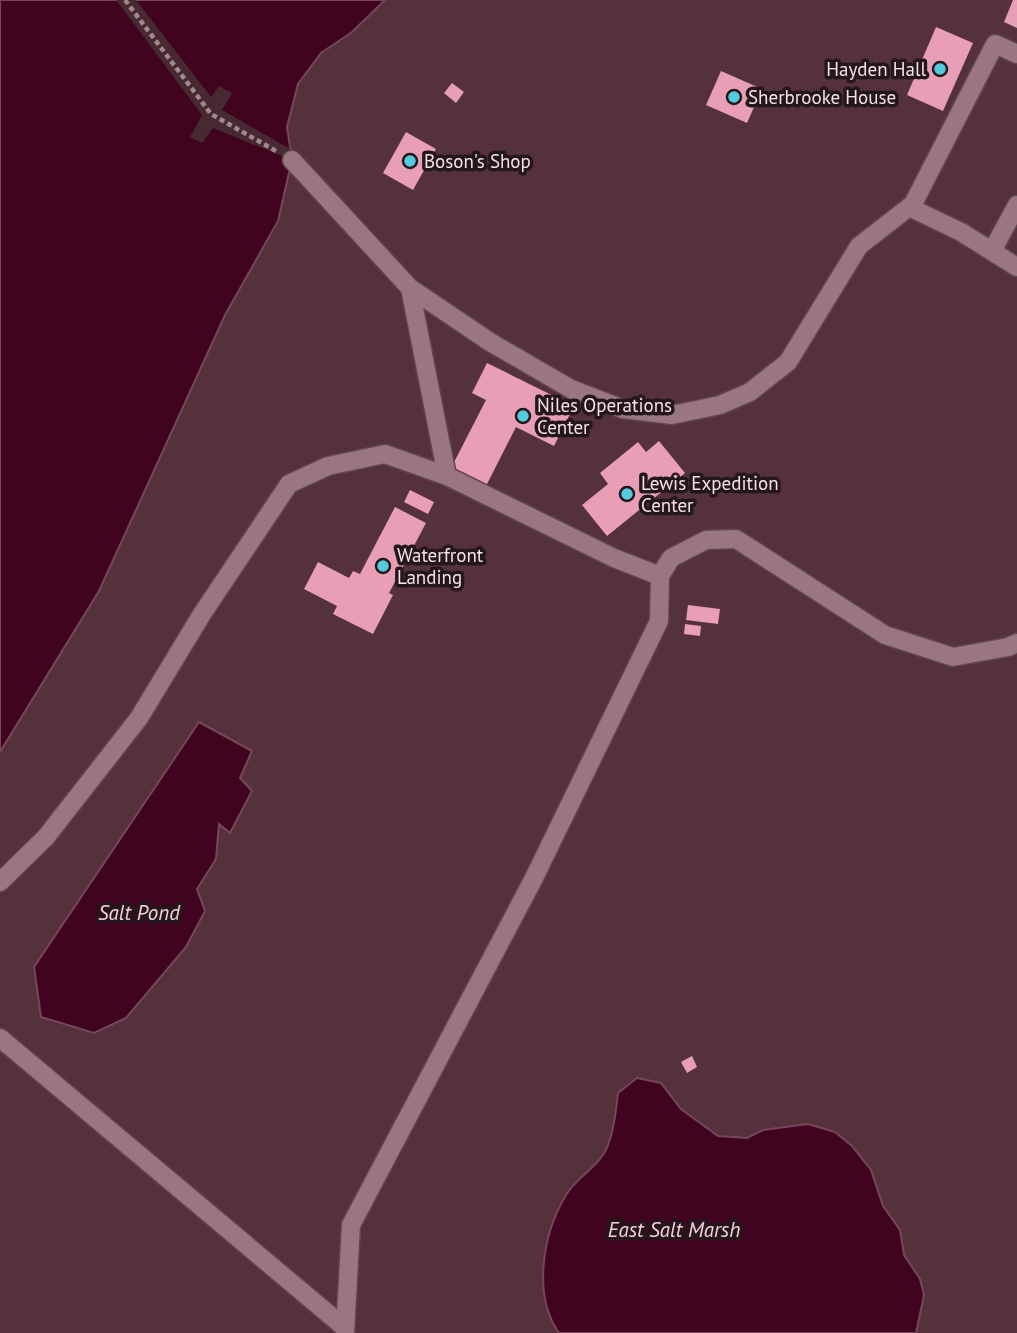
<svg xmlns="http://www.w3.org/2000/svg" width="1017" height="1333" viewBox="0 0 1017 1333" font-family="'PT Sans',sans-serif">
<style>
.built{fill:#55313c}
.water{fill:#40041e;stroke:#76465a;stroke-width:2}
.pier{fill:#472932}
.building{fill:#e89eb4}
.lines{fill:none;stroke-linecap:round;stroke-linejoin:round}
.minor-casing{stroke:#60474f;stroke-width:21}
.path{stroke:#a1898f;stroke-width:4.5;stroke-dasharray:5 3.5;stroke-linecap:butt}
.minor{stroke:#9a7680;stroke-width:18}
.poi-dot{fill:#54cade;stroke:#24171b;stroke-width:2.5}
.labels{text-anchor:middle;stroke-width:7;stroke-linejoin:round;paint-order:stroke}
.poi-label{font-size:19px;fill:#f5e1e6;stroke:#24171b;text-anchor:start}
.water-label{font-size:21px;font-style:italic;fill:#f8cfda;stroke:#24171b}
</style>
<rect width="100%" height="100%" fill="#472932"/>
<!-- built -->
<path class="built" d="M385,0H1017V1333H0V752L99,591L225,315L278,221L287,127L298,84L321,53L352,32Z"/>
<!-- water -->
<path class="water" d="M0,0H385L352,32L321,53L298,84L287,127L292,160L278,221L225,315L99,591L0,752Z
M199,722L252,751L240,778L252,791L230,833L219,824L216,859L197,889L205,911L186,947L126,1018L94,1033L41,1017L34,967Z
M637,1078L661,1083L681,1109L718,1136L747,1138L763,1130L808,1124L835,1132L852,1146L871,1170L883,1206L900,1230L904,1255L920,1279L924,1295L916,1333H559C532,1295 543,1233 566,1195C575,1179 593,1170 603,1155C613,1140 616,1111 618,1093Z"/>
<!-- pier -->
<path class="pier" d="M116,0H136L211,97L219,86L232,93L222,110L290,149L292,160L213,128L202,143L190,137L202,115Z"/>
<!-- building -->
<path class="building" d="M1013,0H1017V28L1004,22Z
M936,27L973,43L943,111L907,95Z
M721,71L762,89L747,123L706,105Z
M452,83L464,92L456,103L444,93Z
M406,132L436,149L413,190L383,173Z
M487,363L574,406L554,446L516,427L485,488L450,470L486,400L472,393Z
M659,441L685,473L607,536L582,505L608,484L600,473L638,442L646,452Z
M410,490L434,502L428,514L404,502Z
M395,507L426,523L389,593L393,595L373,634L333,614L337,606L304,589L318,562L349,578L353,571L360,574Z
M688,605L720,609L718,624L686,620Z
M685,624L701,626L700,636L684,634Z
M692,1056L697,1067L687,1073L681,1062Z"/>
<g class="lines">
<!-- minor casing -->
<g class="minor-casing">
<path id="minor" d="M292,160L410,288L490,342L571,389L623,409L672,415L720,405L750,392L788,362L859,246L913,204L995,44L1017,54
M909,207L961,232L1017,267
M992,251L1017,205
M410,288L447,476
M660,576L671,558L706,540L736,539L885,635L953,657L1008,647L1017,643
M0,882L46,837L139,718L202,614L289,484L328,466L385,454L447,476L614,558L660,576L659,621L534,878L351,1225L345,1333
M0,1038L344,1327"/>
</g>
<!-- path -->
<path class="path" d="M125,0L211,114L276,151"/>
<!-- minor -->
<use href="#minor" class="minor"/>
</g>
<!-- markers -->
<g class="poi-dot">
<circle cx="940" cy="69" r="7"/>
<circle cx="734" cy="97" r="7"/>
<circle cx="410" cy="161" r="7"/>
<circle cx="523" cy="416" r="7"/>
<circle cx="627" cy="494" r="7"/>
<circle cx="383" cy="566" r="7"/>
</g>
<g class="labels">
<!-- poi labels -->
<g class="poi-label">
<text x="926" y="76" text-anchor="end">Hayden Hall</text>
<text x="748" y="104">Sherbrooke House</text>
<text x="424" y="168">Boson's Shop</text>
<text x="537" y="412">Niles Operations<tspan x="537" dy="22">Center</tspan></text>
<text x="641" y="490">Lewis Expedition<tspan x="641" dy="22">Center</tspan></text>
<text x="397" y="562">Waterfront<tspan x="397" dy="22">Landing</tspan></text>
</g>
<!-- water labels -->
<g class="water-label">
<text x="139" y="920">Salt Pond</text>
<text x="674" y="1237">East Salt Marsh</text>
</g>
</g>
</svg>
